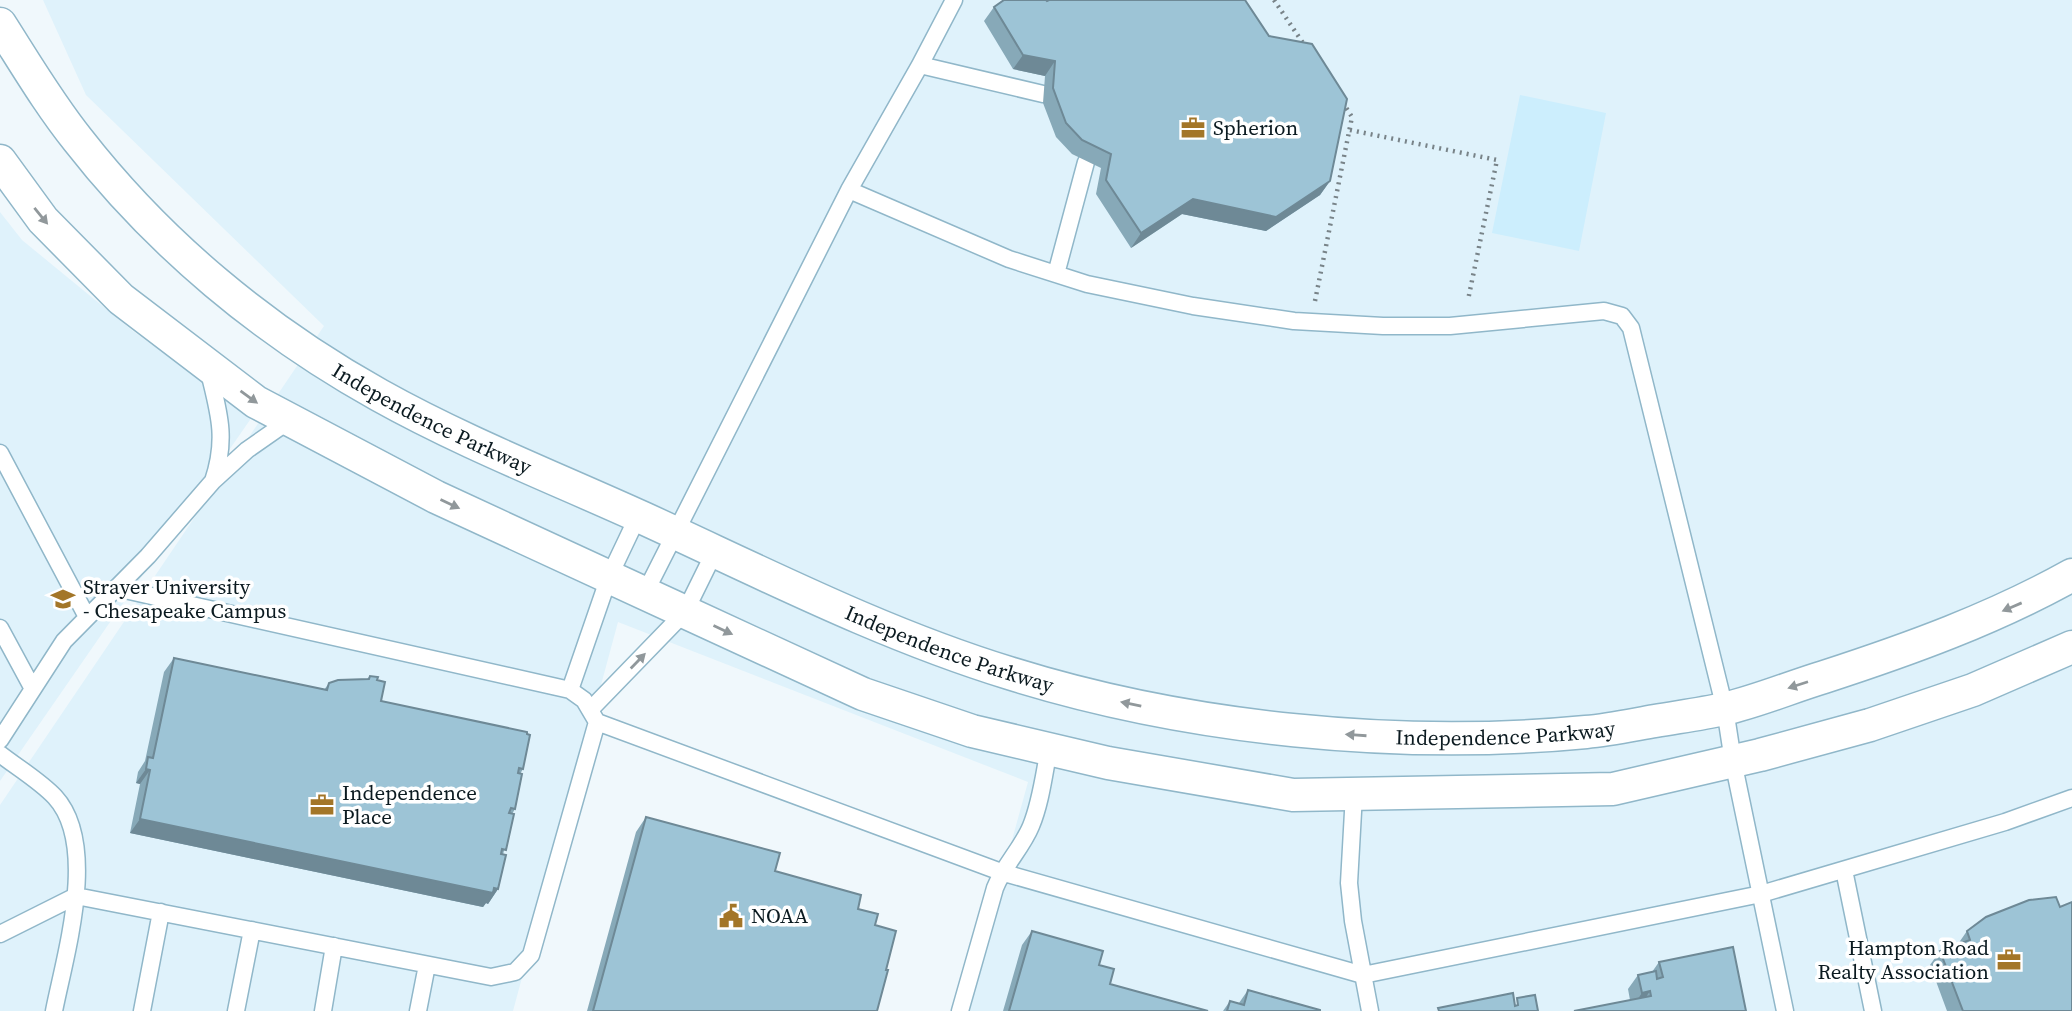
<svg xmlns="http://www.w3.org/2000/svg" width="2072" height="1011" viewBox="0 0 2072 1011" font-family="'Source Serif 4',serif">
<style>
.built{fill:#dff2fb}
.green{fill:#cceefd}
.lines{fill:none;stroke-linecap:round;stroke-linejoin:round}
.lane-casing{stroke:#90b7c9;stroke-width:19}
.street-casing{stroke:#90b7c9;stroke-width:35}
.path{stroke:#788388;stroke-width:4.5;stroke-dasharray:2 5;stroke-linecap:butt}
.lane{stroke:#fff;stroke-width:16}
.street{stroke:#fff;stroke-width:32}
.wall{fill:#87a9b8}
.shaded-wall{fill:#6e8996}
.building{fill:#9dc4d6;stroke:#6e8996;stroke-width:2}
.oneway{fill:#91989b}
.labels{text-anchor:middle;stroke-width:7;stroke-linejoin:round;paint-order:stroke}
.poi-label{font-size:21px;fill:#0b1a20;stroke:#fff;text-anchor:start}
.street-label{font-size:21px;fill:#0b1a20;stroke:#fff}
</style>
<rect width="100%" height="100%" fill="#f0f8fc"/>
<!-- built -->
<path class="built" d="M43,0H2072V1011H965L1028,782L618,622L513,1011H0V805L324,326L86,95Z
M0,212L22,240L133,331L252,417L0,781Z"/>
<!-- green -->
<path class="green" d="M1520,95L1606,113L1579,251L1492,233Z"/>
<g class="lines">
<!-- lane casing -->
<g class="lane-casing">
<path id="lane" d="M920,65L1043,94
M849,190L920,65L954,0
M1056,274L1086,162
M208,368C218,410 228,437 213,481L247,450L290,420
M0,453L87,617
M645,593L849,190L1009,259L1087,284L1193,306L1294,321L1383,326H1450L1604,311L1622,316L1631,328L1725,709L1733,761L1785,1011
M0,628L33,689
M570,690L609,577L638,516
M590,710L685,612L715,551
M597,722L1001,872L1363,975L1761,894L2005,822L2072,798
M0,740L64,641L148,556L213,481
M0,754C18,768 40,781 55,797C99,845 65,955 54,1011
M1354,794L1349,883L1353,921L1370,1011
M1844,870L1873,1011
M0,934L76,896L491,977L515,972L531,955L597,722L584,700L570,690L116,588
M142,1011L161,912
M236,1011L252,930
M323,1011L334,946
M418,1011L427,965
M960,1011L995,888C1004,865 1022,848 1031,826C1041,802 1044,774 1049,749"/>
</g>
<!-- street casing -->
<g class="street-casing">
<g id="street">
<path id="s1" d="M0,24C25,63 49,104 78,140C159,244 264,331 379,395C463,442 555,478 643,518C763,573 882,634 1009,673C1188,729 1399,750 1586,732C1609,730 1632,725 1655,721C1678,717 1701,714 1724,709C1758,701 1791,687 1824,677C1910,649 1993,619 2072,575"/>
<path d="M0,161L43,220L121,299L256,402L436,497L685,612L863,694L972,731L1108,763L1293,795L1613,789L1760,755L1870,725L1973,690L2072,647"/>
</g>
</g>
<!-- path -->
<path class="path" d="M1274,0L1305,46
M1350,130L1497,160L1468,300
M1315,301L1352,117L1343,103"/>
<!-- lane -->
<use href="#lane" class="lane"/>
<!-- street -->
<use href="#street" class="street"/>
</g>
<!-- wall -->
<path class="wall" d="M1047,1L1330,181L1320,195L1266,231L1182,214L1131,248L1096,194L1101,168L1072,154L1056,137L1043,103L1045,76L1013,69L984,21L994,7Z
M174,658L324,690L329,683L367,679L370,676L377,680L381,701L523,769L520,774L515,809L512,814L503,855L498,889L488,904L486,903L483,907L130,833L140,784L136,783L138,772L145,761L164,672Z
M646,817L775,871L858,909L875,925L886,970L877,1011H587L636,832Z
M2060,907L2072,1011H1947L1930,965L1940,951L1958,944L1967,931Z
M1032,931L1099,965L1110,984L1208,1011H1003L1022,945Z
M1659,962L1746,1011L1630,1000L1628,989L1638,975L1652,972Z
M1248,990L1320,1011H1223L1230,1001L1239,1003Z"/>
<!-- shaded-wall -->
<path class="shaded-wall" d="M1023,55L1055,61L1045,76L1013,69Z
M1330,181L1320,195L1266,231L1182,214L1131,248L1141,233L1193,199Z
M146,769L150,770L140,784L136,783Z
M140,819L494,888L498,889L488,904L486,903L483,907L130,833Z
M1650,991L1640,1006L1632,1007L1642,993Z"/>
<!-- building -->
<path class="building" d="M1004,0H1046L1047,1L1049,0H1245L1269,36L1312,44L1347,99L1330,181L1276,217L1193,199L1141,233L1106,180L1111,154L1082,140L1066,123L1053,88L1055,61L1023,55L994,7Z
M174,658L327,690L329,683L338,680L369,679L370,676L378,677L377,680L385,682L381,701L527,732V734L530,735L523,769L519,768L518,773L522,774L515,809L511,808L509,813L514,814L506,850L502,849L501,854L506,855L498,889L494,888L493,893L140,819L150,770L146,769L148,757L153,758Z
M646,817L780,853L775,871L861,895L858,909L878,914L875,925L896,931L886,970H888L877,1011H593Z
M2056,897L2060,907L2072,902V1011H1963L1940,951L1970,940L1967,931L1986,917L2029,900Z
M1032,931L1103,951L1099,965L1114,969L1110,984L1208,1011H1009Z
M1733,947L1746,1011H1574L1651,996L1650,991L1642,993L1638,975L1656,971L1657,979L1663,977L1659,962Z
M1248,990L1320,1010V1011H1227L1230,1001L1244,1005Z
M1513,993L1515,1006L1518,1005L1517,998L1535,995L1538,1011H1439L1438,1008Z"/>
<!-- one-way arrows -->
<defs><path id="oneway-solid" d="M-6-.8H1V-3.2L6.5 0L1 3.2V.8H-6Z" transform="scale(1.75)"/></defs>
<g class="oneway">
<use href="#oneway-solid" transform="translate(41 216) rotate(51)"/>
<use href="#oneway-solid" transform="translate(249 397) rotate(36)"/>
<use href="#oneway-solid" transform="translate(450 504) rotate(25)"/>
<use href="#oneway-solid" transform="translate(2012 607) rotate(157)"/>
<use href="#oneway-solid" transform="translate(723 630) rotate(25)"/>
<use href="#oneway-solid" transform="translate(638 661) rotate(-46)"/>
<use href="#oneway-solid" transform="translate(1798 685) rotate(162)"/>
<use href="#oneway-solid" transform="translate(1131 704) rotate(-168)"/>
<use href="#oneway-solid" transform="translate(1356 735) rotate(-176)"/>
</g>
<!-- icons -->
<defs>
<g id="office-bare" transform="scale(1.89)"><path d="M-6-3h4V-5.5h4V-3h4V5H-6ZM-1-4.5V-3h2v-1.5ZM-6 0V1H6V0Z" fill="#a37628" stroke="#fff" stroke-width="2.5" paint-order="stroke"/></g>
<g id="university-bare" transform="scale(1.89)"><path d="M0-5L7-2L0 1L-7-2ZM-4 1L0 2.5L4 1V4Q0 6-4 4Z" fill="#a37628" stroke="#fff" stroke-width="2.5" paint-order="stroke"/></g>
<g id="civic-bare" transform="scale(1.89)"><path d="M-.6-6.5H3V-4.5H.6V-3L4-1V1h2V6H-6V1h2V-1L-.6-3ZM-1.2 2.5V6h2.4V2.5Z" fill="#a37628" stroke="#fff" stroke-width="2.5" paint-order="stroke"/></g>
</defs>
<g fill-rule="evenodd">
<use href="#office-bare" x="1193" y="128"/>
<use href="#university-bare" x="63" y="599"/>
<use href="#office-bare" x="322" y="805"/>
<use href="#civic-bare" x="731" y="916"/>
<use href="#office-bare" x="2009" y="960"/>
</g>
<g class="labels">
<!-- poi labels -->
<g class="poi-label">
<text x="1213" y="135">Spherion</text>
<text x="83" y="594">Strayer University<tspan x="83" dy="24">- Chesapeake Campus</tspan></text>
<text x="342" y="800">Independence<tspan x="342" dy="24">Place</tspan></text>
<text x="751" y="923">NOAA</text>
<text x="1989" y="955" text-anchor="end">Hampton Road<tspan x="1989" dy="24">Realty Association</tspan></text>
</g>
<!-- street labels -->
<g class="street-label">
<text dy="7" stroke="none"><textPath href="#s1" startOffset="595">Independence Parkway</textPath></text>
<text dy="7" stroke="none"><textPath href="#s1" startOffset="1162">Independence Parkway</textPath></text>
<text dy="7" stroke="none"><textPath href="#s1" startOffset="1729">Independence Parkway</textPath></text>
</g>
</g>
</svg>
